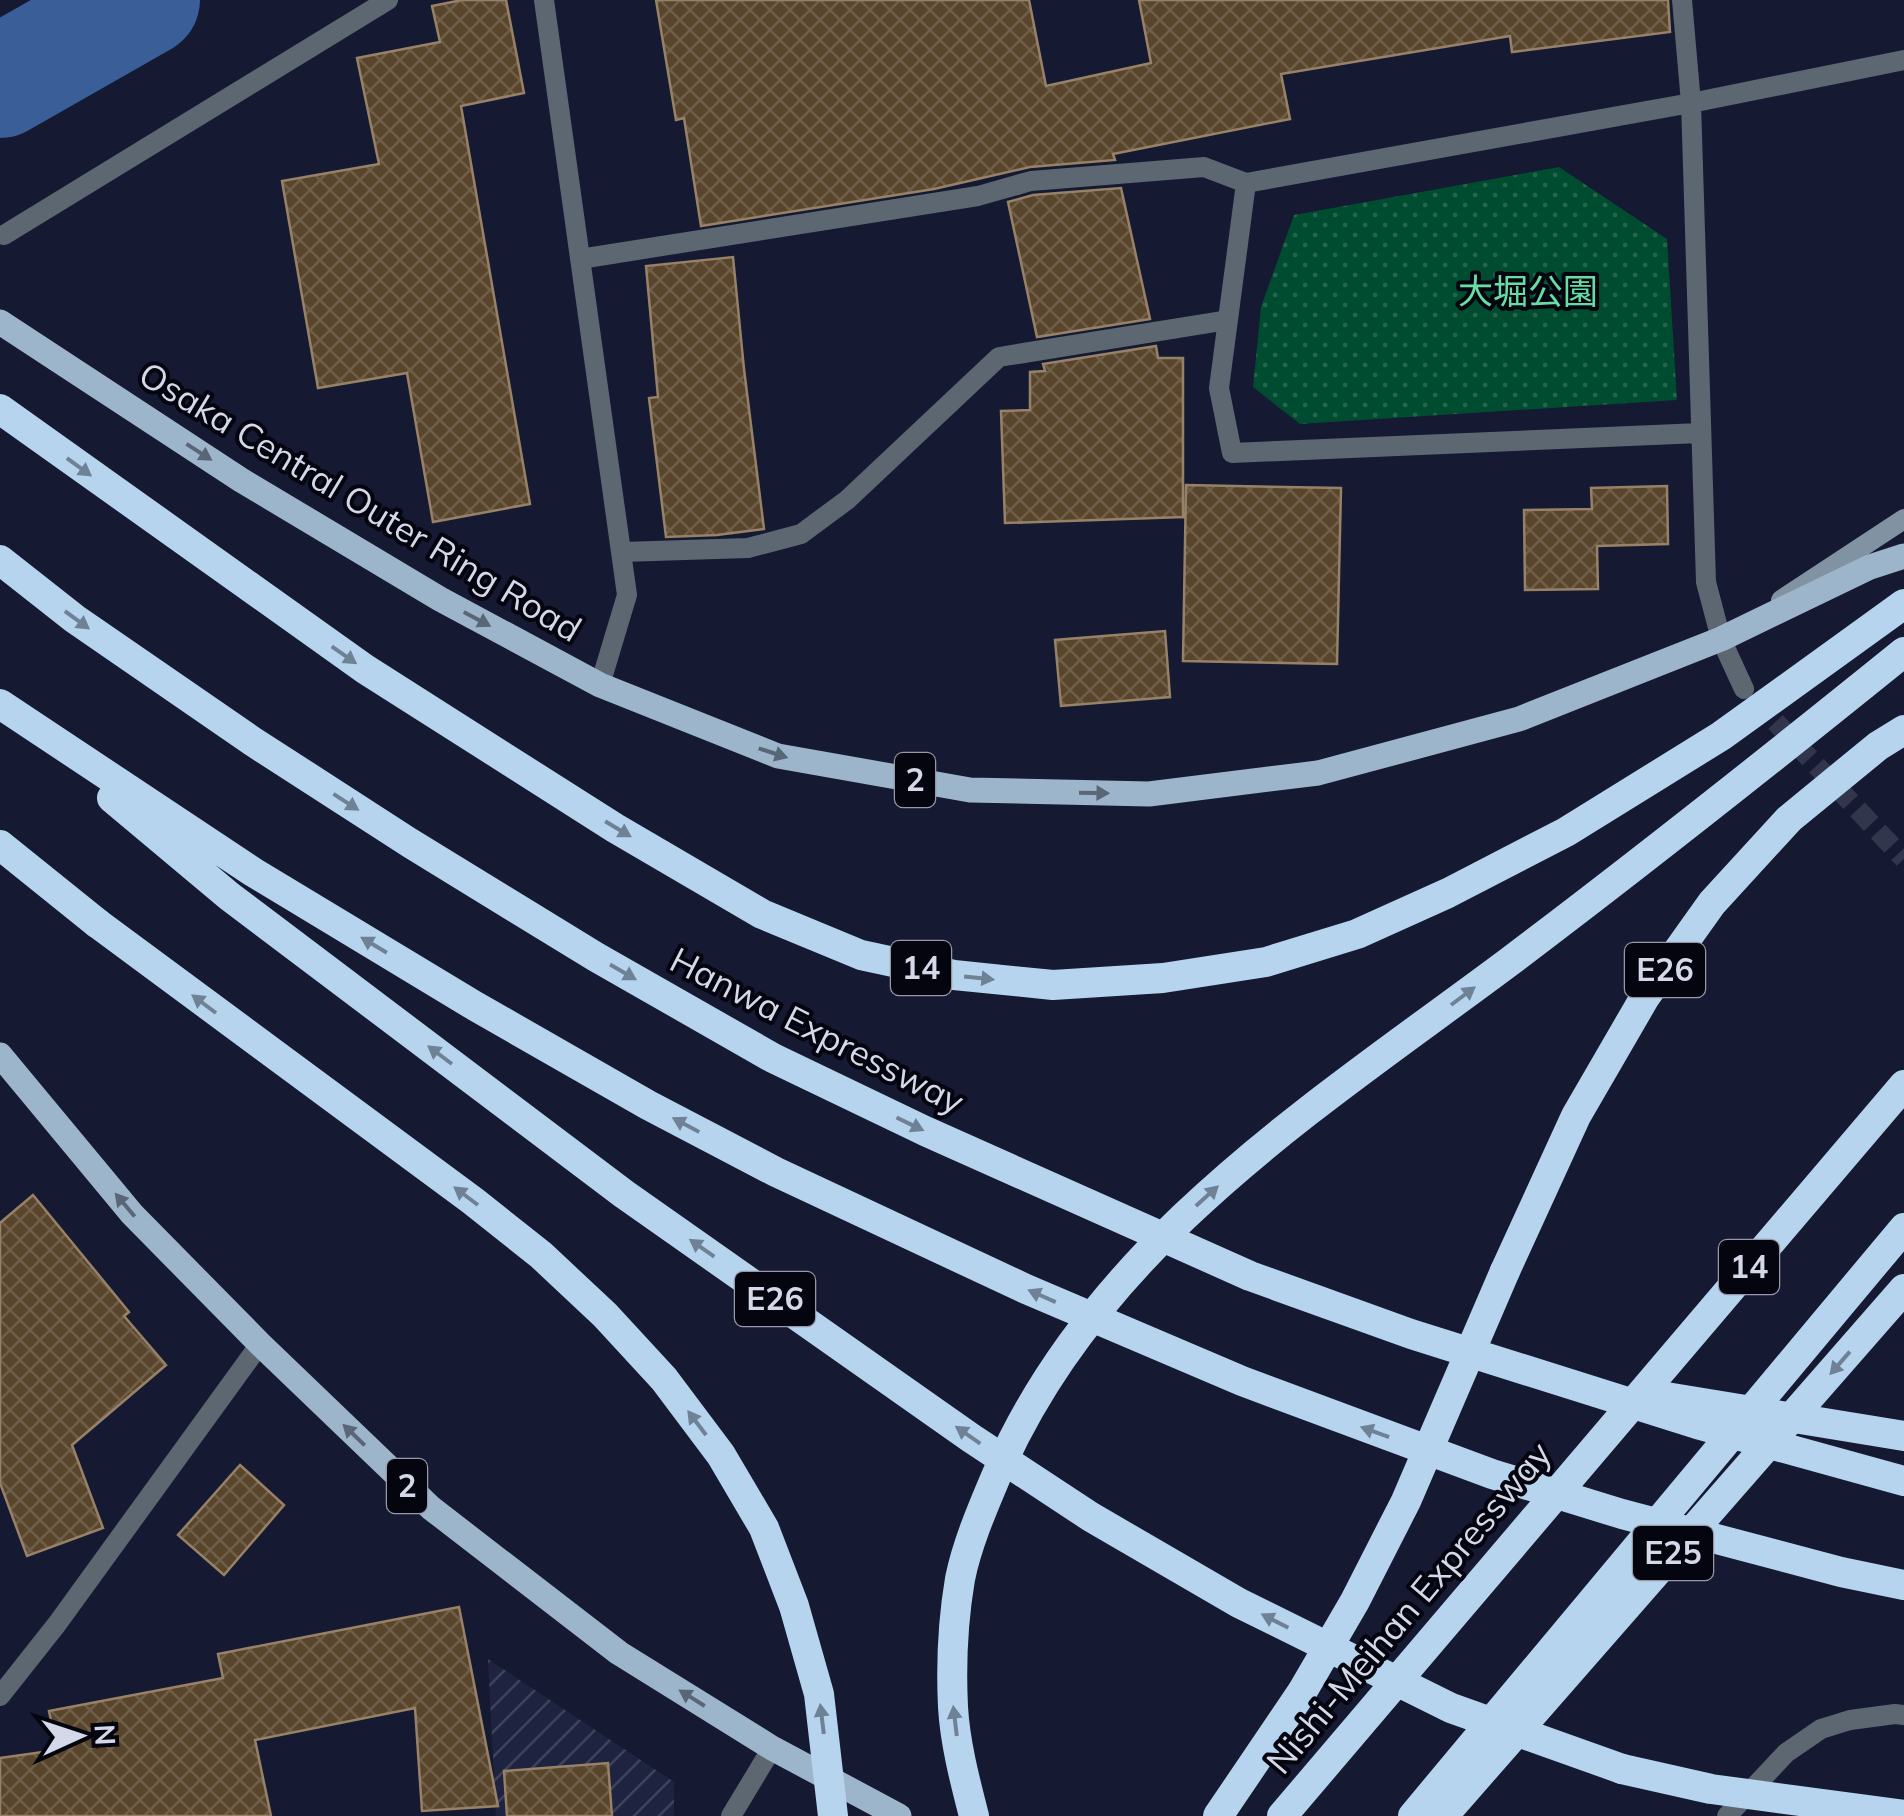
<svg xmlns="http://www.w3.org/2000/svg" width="1904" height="1816" viewBox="0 0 1904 1816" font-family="Mulish,'Noto Sans JP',sans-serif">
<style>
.industrial{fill:url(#industrial-furrows)}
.grass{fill:url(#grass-dots)}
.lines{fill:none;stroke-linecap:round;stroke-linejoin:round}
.river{stroke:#395e98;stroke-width:112}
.building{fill:url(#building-cross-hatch);stroke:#988267;stroke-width:2.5}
.minor-tunnel{stroke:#32364d;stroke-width:20;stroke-dasharray:20 10;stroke-linecap:butt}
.minor{stroke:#5c6771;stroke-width:20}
.secondary{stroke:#8193a3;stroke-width:20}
.primary{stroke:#9db5ca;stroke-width:25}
.motorway{stroke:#b7d4ee;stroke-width:30}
.motorway-bridge{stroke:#b7d4ee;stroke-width:30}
.oneway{fill:#586676}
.oneway2{fill:#6f8195}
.labels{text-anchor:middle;stroke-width:8;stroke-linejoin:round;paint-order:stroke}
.shield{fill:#04050f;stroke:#9699a8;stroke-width:2.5}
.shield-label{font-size:32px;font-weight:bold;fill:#d4d8e9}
.park-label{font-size:35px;fill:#67dda5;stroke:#04050f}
.street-label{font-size:35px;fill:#d4d8e9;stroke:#04050f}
</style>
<defs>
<pattern id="industrial-furrows" width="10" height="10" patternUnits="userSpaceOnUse" patternTransform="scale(2.5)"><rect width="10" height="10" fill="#1e2340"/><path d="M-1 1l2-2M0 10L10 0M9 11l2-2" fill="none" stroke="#3e425c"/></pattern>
<pattern id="grass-dots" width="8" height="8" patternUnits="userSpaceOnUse" patternTransform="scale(2.5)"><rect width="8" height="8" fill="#004c30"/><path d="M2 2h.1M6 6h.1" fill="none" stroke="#24654e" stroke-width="1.8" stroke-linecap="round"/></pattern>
<pattern id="building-cross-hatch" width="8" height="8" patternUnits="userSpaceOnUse" patternTransform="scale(2.5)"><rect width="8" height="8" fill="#58452b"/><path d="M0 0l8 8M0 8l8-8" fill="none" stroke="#6f5f4a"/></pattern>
</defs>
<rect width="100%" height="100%" fill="#151931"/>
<!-- industrial -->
<path class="industrial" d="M488,1659L674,1782V1816H496Z"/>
<!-- grass -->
<path class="grass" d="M1559,167L1667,239L1677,400L1300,424L1253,387L1261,307L1294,215Z"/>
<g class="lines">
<!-- river -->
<path class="river" d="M0,82L144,0"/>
</g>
<!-- building -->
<path class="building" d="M462,0H506L524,93L461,106L530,504L433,522L407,373L318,388L282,181L379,164L357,58L440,42L432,6Z
M656,0H1029L1046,86L1151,63L1139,0H1668L1670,32L1512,52L1510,36L1281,74L1290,119L1113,154L1115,160L1030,167L934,189L701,226L684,118L676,120Z
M1121,188L1150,319L1037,337L1008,202L1033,195Z
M733,257L744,369L764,529L717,535L666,537L649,398L658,397L646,266Z
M1156,346L1158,358H1183V517L1005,523L1001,411L1030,410V372L1045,371L1043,364Z
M1186,485L1341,488L1337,664L1183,661Z
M1667,486L1668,544L1597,546L1598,589L1525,590L1524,510L1592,509L1591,488Z
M1165,631L1170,697L1061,706L1055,640Z
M33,1195L129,1312L124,1316L166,1365L72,1445L103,1528L27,1556L0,1483V1223Z
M240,1465L284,1505L224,1575L178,1535Z
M459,1607L498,1806L422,1811L415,1708L255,1740L271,1816H0V1758L57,1750L49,1711L223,1678L218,1654Z
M608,1763L612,1816H507L504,1771Z"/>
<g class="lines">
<!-- minor-tunnel -->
<path class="minor-tunnel" d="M1755,700L1904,859"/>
<!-- minor -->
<path class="minor" d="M544,0L627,595L600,685
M1682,0L1691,103L1706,582L1721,639L1744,689
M1246,183L1219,388L1232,453L1700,433
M4,235L388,0
M580,259L978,196L1031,181L1204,167L1246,183L1691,103L1904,60
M622,552L748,548L801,534L847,500L999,357L1228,320
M0,1696L57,1624L260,1344
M731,1816L772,1748
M1727,1816L1786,1753L1821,1729L1850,1720L1895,1714L1904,1715"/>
<!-- secondary -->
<path class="secondary" d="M1781,600L1904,519"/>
<!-- primary -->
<path class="primary" d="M0,322L241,480L440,599L600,685L778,756L970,790L1149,794L1318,773L1519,719L1721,639L1870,567L1904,556
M0,1055L132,1214L260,1344L431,1508L619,1653L772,1748L899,1816"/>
<!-- motorway -->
<path class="motorway" d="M0,560L75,619L252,741L410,843L596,957L773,1058L925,1131L1250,1276L1411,1334L1697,1424L1904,1481
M0,704L253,872L475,1006L648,1105L776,1172L1026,1289L1242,1381L1492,1474L1622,1514L1841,1572L1904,1585
M112,798L229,896L624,1194L971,1438L1091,1517L1239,1603L1451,1708L1622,1769
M0,845L97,923
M1505,1271L1576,1116L1645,997L1712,903L1789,819L1878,746L1904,730
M1660,1396L1904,1436"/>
<!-- motorway-bridge -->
<path class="motorway-bridge" d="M0,409L365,669L615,828L762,914L861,955L954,975L1053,985L1163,978L1266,962L1357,934L1448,893L1566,832L1721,736L1904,604
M97,923L473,1201L541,1255L605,1315L664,1379L721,1455L764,1528L794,1606L819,1694L833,1816
M1622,1769L1711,1789L1904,1815
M974,1816C965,1781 955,1743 953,1707C951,1665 953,1620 960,1579C967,1544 983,1507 997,1474C1096,1244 1316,1106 1509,962C1643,861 1774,757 1904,652
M1218,1816L1302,1692L1355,1601L1406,1501L1505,1271
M1282,1816L1904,1085
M1413,1816L1904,1228
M1443,1816L1904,1289"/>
</g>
<!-- one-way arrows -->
<defs><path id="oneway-solid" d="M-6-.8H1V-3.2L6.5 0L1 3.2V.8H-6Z" transform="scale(2.5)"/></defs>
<g class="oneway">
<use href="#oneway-solid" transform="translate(199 452) rotate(33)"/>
<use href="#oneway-solid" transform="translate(477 619) rotate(28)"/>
<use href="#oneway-solid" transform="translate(773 753) rotate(18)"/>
<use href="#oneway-solid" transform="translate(1094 793) rotate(1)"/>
<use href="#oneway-solid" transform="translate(125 1205) rotate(-130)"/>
<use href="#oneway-solid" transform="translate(354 1435) rotate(-136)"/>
<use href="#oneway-solid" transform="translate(692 1698) rotate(-148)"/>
</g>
<g class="oneway2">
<use href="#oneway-solid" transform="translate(79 467) rotate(36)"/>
<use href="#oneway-solid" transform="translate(77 620) rotate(36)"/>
<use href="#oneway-solid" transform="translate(344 655) rotate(35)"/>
<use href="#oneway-solid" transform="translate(346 802) rotate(33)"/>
<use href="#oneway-solid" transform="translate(618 829) rotate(31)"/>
<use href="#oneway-solid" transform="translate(374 945) rotate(-149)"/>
<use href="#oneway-solid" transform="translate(623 972) rotate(30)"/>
<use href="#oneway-solid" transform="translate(979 978) rotate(6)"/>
<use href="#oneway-solid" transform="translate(1463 996) rotate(-37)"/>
<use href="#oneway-solid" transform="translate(204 1004) rotate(-143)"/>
<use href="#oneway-solid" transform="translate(440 1055) rotate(-143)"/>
<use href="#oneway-solid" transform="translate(910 1124) rotate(26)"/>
<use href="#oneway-solid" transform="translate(686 1125) rotate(-152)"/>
<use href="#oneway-solid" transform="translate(466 1196) rotate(-143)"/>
<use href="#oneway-solid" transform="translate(1207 1196) rotate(-42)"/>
<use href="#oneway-solid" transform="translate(702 1248) rotate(-145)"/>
<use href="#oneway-solid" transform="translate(1042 1296) rotate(-156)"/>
<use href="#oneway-solid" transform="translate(1840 1363) rotate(131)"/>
<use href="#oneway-solid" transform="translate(697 1423) rotate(-127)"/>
<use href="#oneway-solid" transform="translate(1375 1432) rotate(-160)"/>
<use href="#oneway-solid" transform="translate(968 1435) rotate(-145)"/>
<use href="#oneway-solid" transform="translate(1275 1621) rotate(-153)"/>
<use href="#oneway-solid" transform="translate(822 1719) rotate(-97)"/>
<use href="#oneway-solid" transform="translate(955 1721) rotate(-97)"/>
</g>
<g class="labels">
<!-- shield labels -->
<g class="shield">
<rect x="895" y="753" width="40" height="54" rx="8"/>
<rect x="891" y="941" width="60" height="54" rx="8"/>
<rect x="1625" y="943" width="80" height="54" rx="8"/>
<rect x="1719" y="1240" width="60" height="54" rx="8"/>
<rect x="735" y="1272" width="80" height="54" rx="8"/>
<rect x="387" y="1459" width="40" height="54" rx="8"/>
<rect x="1633" y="1526" width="80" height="54" rx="8"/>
</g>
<g class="shield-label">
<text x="915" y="791">2</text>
<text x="921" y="979">14</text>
<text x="1665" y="981">E26</text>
<text x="1749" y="1278">14</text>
<text x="775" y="1310">E26</text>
<text x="407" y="1497">2</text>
<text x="1673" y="1564">E25</text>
</g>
<!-- park labels -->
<g class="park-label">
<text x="1528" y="304">大堀公園</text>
</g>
<!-- street labels -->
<g class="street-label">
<text transform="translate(360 502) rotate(31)" y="12">Osaka Central Outer Ring Road</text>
<text transform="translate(817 1031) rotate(27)" y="12">Hanwa Expressway</text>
<text transform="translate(1409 1608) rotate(-50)" y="12">Nishi-Meihan Expressway</text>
</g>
</g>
<!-- north arrow -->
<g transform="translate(80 1736) rotate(87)" stroke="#04050f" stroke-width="8" paint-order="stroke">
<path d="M0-8L18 38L0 25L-18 38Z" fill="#d4d8e9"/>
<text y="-15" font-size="28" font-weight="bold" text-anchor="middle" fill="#d4d8e9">N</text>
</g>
</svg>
